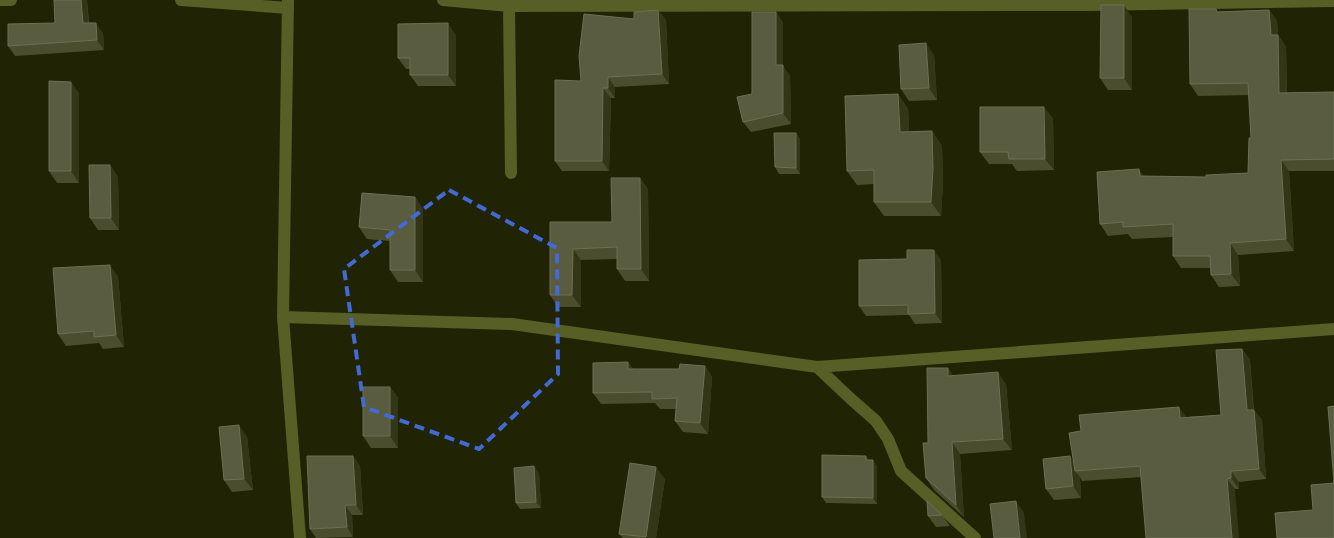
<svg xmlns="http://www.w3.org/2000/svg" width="1334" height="538" viewBox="0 0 1334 538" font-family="Lato,sans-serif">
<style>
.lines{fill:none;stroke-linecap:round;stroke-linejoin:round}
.street{stroke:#575e26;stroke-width:12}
.wall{fill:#4a4e2e}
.shaded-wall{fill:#333717}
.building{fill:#595c3f;stroke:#6c7054}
.marked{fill:none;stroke:#426ad5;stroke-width:4;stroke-dasharray:10 6;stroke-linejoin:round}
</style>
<rect width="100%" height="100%" fill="#202404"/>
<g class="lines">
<!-- street -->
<path class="street" d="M0,0H11
M181,0L288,8
M288,0L283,317L300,538
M443,0L509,6L1087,5L1334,1
M509,6L511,173
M283,317L512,324L817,367L1334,329
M817,367L851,399L876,421L888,439L901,471L975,538"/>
</g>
<!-- wall -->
<path class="wall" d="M54,0H87L89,23L103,33L104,50L15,56L8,46L55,23Z
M658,10L666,20L669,84L615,87V98H611L609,171H562L555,161L581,81L634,19Z
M1269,10L1277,21L1278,35L1286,47L1287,93L1334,92V171H1289L1294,251L1238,255L1240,286L1219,287L1211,275V268H1181L1173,256V237L1132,239L1128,234L1108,236L1100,224L1144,176L1206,177L1248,173L1251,138L1249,95L1198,96L1190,84L1218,12Z
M776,12L783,23V66L790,76L791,124L751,132L743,122Z
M1132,17V90H1108L1100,78Z
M456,35V86H418L410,75V69H406L398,58Z
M934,55L937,100L909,101L901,89Z
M79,93V183H57L49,171Z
M898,94L908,109L909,132L932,131L942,146L943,182L941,216H884L874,202V184L857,185L847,171Z
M1053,118L1054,170L1017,171L1012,164H989L980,152Z
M796,133L800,139V174H779L775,167Z
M110,165L118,177L119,230H98L90,218Z
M640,178L648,189L649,281H625L617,269V259L581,260V307H558L550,295V222H612Z
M415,197L423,209V282H398L390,270V241L367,239L359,227Z
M941,260L942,323L915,324L909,315L866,316L859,306Z
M118,276L124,347L103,349L99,343L66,346L58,334Z
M1242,349L1250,360L1254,410L1262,420L1266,479L1239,482V489H1235L1141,477L1082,481L1080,477L1081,498L1054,500L1046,489L1073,460L1186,417L1221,415Z
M628,362L633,369H679L705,366L712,377L708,434L683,432L675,421L676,409H660L655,403L601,404L593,393Z
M948,368L953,376L1006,384L1012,450L960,454L964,517L934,490L926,478Z
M390,387L398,398V448H371L363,436Z
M247,437L253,490L232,492L224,480Z
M353,456L360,466L363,515H352L353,537L316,538L310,529Z
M866,456L868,460L877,466V504L826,503L822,497Z
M539,473L541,508L520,509L516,503Z
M665,479L656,538H623L619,534Z
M942,515L950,526L936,527L928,516Z"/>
<!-- shaded-wall -->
<path class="shaded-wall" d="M81,0H87L89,33L83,23Z
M1124,5L1132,17V90L1124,78Z
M658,10L666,20L669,84L662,74Z
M1269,10L1277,21L1278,35L1286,47L1287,105L1279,93L1271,35Z
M776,12L783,23V66L790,76L791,124L783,113L776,65Z
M96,23L103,33L104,50L97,40Z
M448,23L456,35V86L448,75Z
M926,43L934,55L937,100L929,88Z
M608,77L615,87V98L608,88Z
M71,82L79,93V183L71,171Z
M603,88L611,98L609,171L602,161Z
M898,94L908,109L910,147L900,132Z
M1044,107L1053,118L1054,170L1045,159Z
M932,131L942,146L943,182L941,216L931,202Z
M796,133L800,139V174L796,168Z
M1281,160L1289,171L1294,251L1286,239Z
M110,165L118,177L119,230L111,218Z
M1139,169L1147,181L1140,176Z
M640,178L648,189L649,281L641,269Z
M415,197L423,209V282L415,270Z
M1230,243L1238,255L1240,286L1231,274Z
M573,249L581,260V307L572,295Z
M934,250L941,260L942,323L935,313Z
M110,265L118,276L124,347L116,335Z
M1242,349L1250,360L1254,421L1247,410Z
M628,362L636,373L628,369Z
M705,366L712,377L708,434L700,423Z
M948,368L956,380L948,376Z
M998,372L1006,384L1012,450L1003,439Z
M390,387L398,398V448L390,436Z
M1179,407L1187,418H1180Z
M1254,410L1262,420L1266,479L1259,469Z
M239,425L247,437L253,490L244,479Z
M952,442L960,454L964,517L956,505Z
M353,456L360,466L363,515L356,505Z
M1070,456L1079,468L1075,471L1080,477L1081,498L1073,486Z
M873,460L877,466V504L873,498Z
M534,466L539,473L541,508L536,502Z
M656,467L665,479L656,538H646Z
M1231,471L1239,482V489L1231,478Z
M1227,479L1235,489L1239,538H1232Z
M1016,501L1024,513L1027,538H1020Z
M345,505L352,515L353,537L347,527Z"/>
<!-- building -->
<path class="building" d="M54,0H81L83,23H96L97,40L8,46V24L55,23Z
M1101,5H1124V78H1100Z
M1189,9H1216L1217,12L1269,10L1271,35H1278L1279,93L1334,92V159L1281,160L1286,239L1230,243L1231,274L1211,275L1210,256H1173V224L1123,227V222L1100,224L1097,172L1139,169L1140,176L1206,177V175L1248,173L1249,138H1251L1248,83L1190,84Z
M658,10L662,74L608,77V88H603L602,161H555V80L581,81L579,56L584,14L634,19V12Z
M752,12H776V65H783V113L743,122L737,97L752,94Z
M448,23V75H410V58H398V24Z
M926,43L929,88L901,89L899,45Z
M49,81L71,82V171H49Z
M898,94L900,132L932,131L933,168L931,202H874V170L847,171L845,96Z
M980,107H1044L1045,159H1009L1008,152H980Z
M774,133H796V168L775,167Z
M89,165H110L111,218H90Z
M611,178H640L641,269H617V247L573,249L572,295H550V222H612Z
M362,193L415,197V270H390V230L359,227Z
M907,250H934L935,313L908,314V305L859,306V260L907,259Z
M110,265L116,335L94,337V331L58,334L53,268Z
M1242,349L1247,410H1254L1259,469L1231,471V478L1227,479L1232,538H1146L1140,466L1075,471L1069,433L1081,431L1079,415L1179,407L1180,418L1221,415L1216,350Z
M628,362V369H679L680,364L705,366L700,423L675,421L677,398L652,399V392L593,393V363Z
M927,368H948V376L998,372L1003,439L952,442L956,505L926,478L923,443H928Z
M363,387H390V436H363Z
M1334,406V538H1277L1275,513L1313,510L1311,485L1334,483L1328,407Z
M239,425L244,479L224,480L219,427Z
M822,455L866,456V460H873V498L822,497Z
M307,456H353L356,505H345L347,527L310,529Z
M1070,456L1073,486L1046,489L1043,459Z
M630,463L656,467L646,537L619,534Z
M534,466L536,502L516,503L514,468Z
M927,501L942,515L928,516Z
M1016,501L1020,538H994L990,504Z"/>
<!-- marked area -->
<path class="marked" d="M449,190L557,248L558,374L479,449L364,407L344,269Z"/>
</svg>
